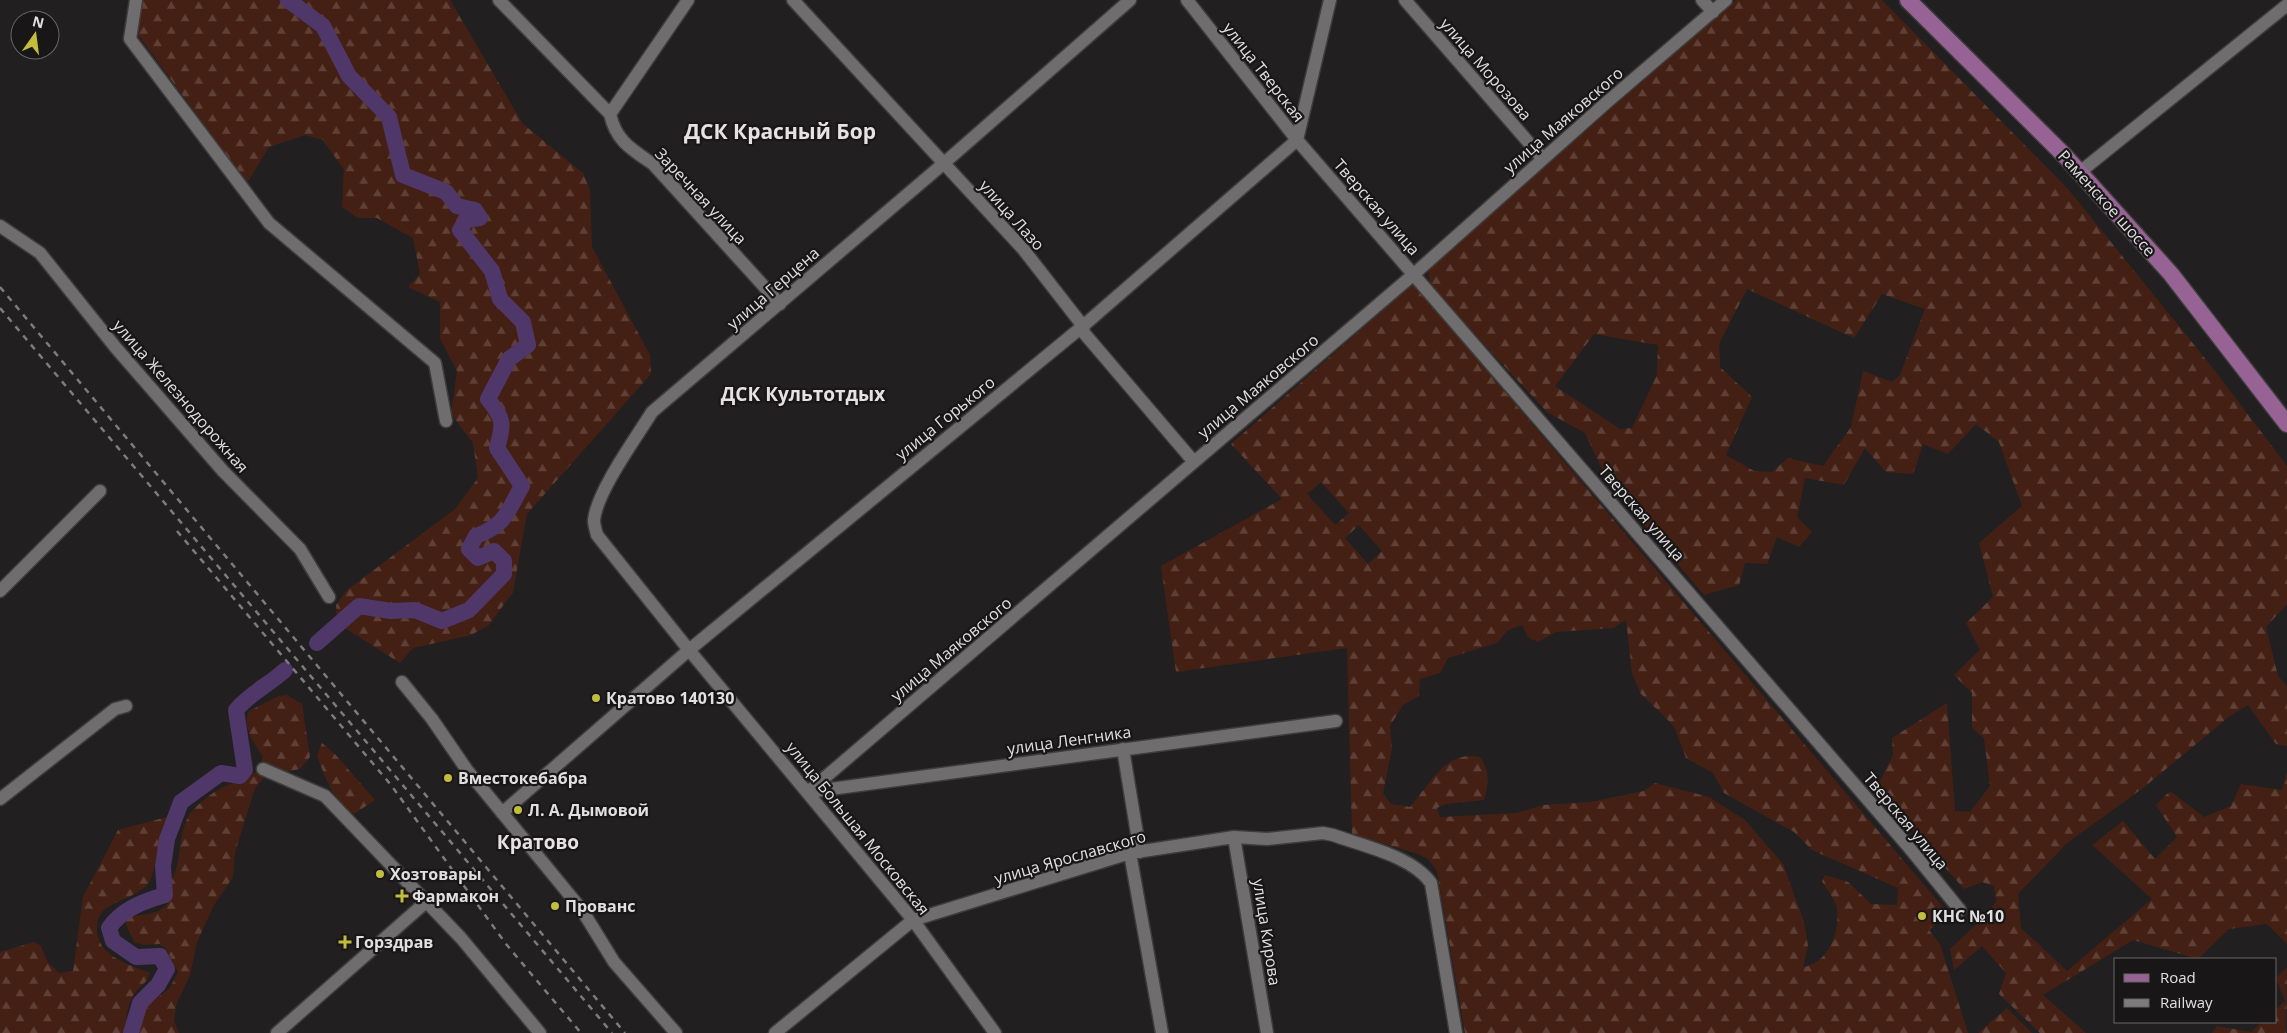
<svg xmlns="http://www.w3.org/2000/svg" width="2287" height="1033" viewBox="0 0 2287 1033" font-family="'Open Sans',sans-serif">
<style>
.forest{fill:url(#forest-firs);fill-rule:evenodd}
.lines{fill:none;stroke-linecap:round;stroke-linejoin:round}
.river{stroke:#503769;stroke-width:16}
.minor-casing{stroke:#3e3d3d;stroke-width:15}
.major-casing{stroke:#3e3d3d;stroke-width:19}
.minor{stroke:#706d6f;stroke-width:12}
.major{stroke:#976394;stroke-width:16}
.rail{stroke:#7d7b7c;stroke-width:2.5;stroke-dasharray:6 6;stroke-linecap:butt}
.poi-dot{fill:#c2bd3f;stroke:#181617;stroke-width:2}
.labels{text-anchor:middle;stroke-width:4.5;stroke-linejoin:round;paint-order:stroke}
.street-label{font-size:16px;fill:#e1e0e0;stroke:#181617}
.poi-label{font-size:16px;font-weight:bold;fill:#e1e0e0;stroke:#181617;text-anchor:start}
.quarter-label{font-size:19px;font-weight:bold;fill:#e6e2e4;stroke:#181617}
.district-label{font-size:21px;font-weight:bold;fill:#e6e2e4;stroke:#181617}
</style>
<defs>
<pattern id="forest-firs" width="22" height="20" patternUnits="userSpaceOnUse" patternTransform="scale(1.25)"><rect width="22" height="20" fill="#442014"/><path d="M5 1l3.5 6h-7zM16 11l3.5 6h-7z" fill="#5f4036"/></pattern>
</defs>
<rect width="100%" height="100%" fill="#221f20"/>
<!-- forest -->
<path class="forest" d="M138,0H450L523,124L583,173L590,190L592,247L650,355L651,374L527,514L513,592L489,625L471,635L413,648L400,663L337,623L336,605L347,590L455,509L478,478L473,443L451,414L457,371L440,338V302L408,287L420,274L413,238L377,218H358L342,207L344,170L323,140L305,135L269,147L247,183L136,32Z
M1736,0H1882L2068,189L2212,367L2287,466V604L2266,627L2278,676L2287,686V746L2276,744L2248,705L2230,716L2143,788L2067,843L2018,894L2021,928L2067,971L2152,899L2092,845L2123,821L2155,859L2177,837L2156,805L2170,791L2204,817L2231,806L2241,784L2282,790L2287,772V944L2267,924L2229,929L2198,959L2133,940L2043,995L2086,1033H2040L1999,994L2006,973L1982,946L1954,970L1950,949L1980,921L1996,902L1994,886L1982,882L1964,889L1876,789L1893,755L1892,738L1947,703L1955,811L1970,812L1990,786L1984,738L1972,728V693L1954,675L1980,650L1966,623L1993,597L1979,543L2022,506L1999,442L1976,424L1948,454L1923,444L1913,474L1886,472L1865,448L1844,485L1805,478L1797,517L1812,532L1799,547L1777,537L1767,564L1745,563L1739,585L1704,595L1609,484L1585,433L1547,412L1430,286L1428,268ZM1747,289L1854,338L1882,294L1925,309L1900,375L1892,382L1863,371L1851,427L1823,466L1788,458L1772,472L1754,471L1726,455L1752,397L1720,367L1719,344ZM1594,334L1658,345L1657,375L1632,428L1620,429L1555,386Z
M1413,284L1948,913L1929,930L1940,944L1968,1033H1465L1437,871L1428,859L1418,854L1352,834L1347,648L1176,672L1161,566L1282,499L1231,444ZM1321,482L1349,513L1335,525L1307,494ZM1359,525L1382,551L1368,564L1345,538ZM1626,620L1632,673L1641,694L1674,726L1686,758L1713,773L1724,793L1794,832L1812,850L1898,888L1897,905L1871,904L1848,882L1825,875L1822,881C1826,889 1836,900 1837,909C1840,933 1828,963 1803,967L1808,946L1804,922L1783,864L1745,820L1709,797L1655,783L1644,791L1590,802L1544,805L1516,813L1440,817L1437,808L1446,804L1484,800C1488,785 1491,771 1480,757C1445,750 1430,784 1410,807L1391,804L1383,793L1392,749L1390,726L1403,705L1419,696L1420,679L1440,673L1448,658L1497,643L1508,630L1522,625L1528,637L1538,642L1556,632L1613,628Z
M287,695L302,704L310,757L300,769C278,774 273,766 255,788L235,852L233,877L214,905L197,942L190,975L176,1005L174,1021L179,1033H140L143,1009L170,988L178,972L166,949L160,944L143,945L134,942L124,920C136,913 151,917 163,908C174,900 170,891 172,880C173,875 176,871 177,866C181,849 180,829 190,814C198,803 212,793 223,787C241,779 257,781 263,757C254,743 242,728 249,711L279,696Z
M322,743L334,753L375,800L354,814C337,809 322,771 317,755Z
M167,817C165,823 161,829 160,835C157,847 155,874 148,884C139,895 120,899 108,907C101,911 97,918 97,926C95,956 128,964 150,973C147,983 142,984 136,991C127,1004 126,1018 124,1033H0V952L34,942L41,946L47,961L59,973L73,971L83,897L118,830Z
M2287,967L2286,1033H2212L2217,1026L2251,1032L2262,1022H2276V1009L2285,1001L2276,978Z
M2007,1008L2032,1033H1978Z"/>
<g class="lines">
<!-- river -->
<path class="river" d="M288,0L323,26L349,76L389,117L403,175L446,192L457,206L475,210L480,218L466,220L460,230L492,271L500,299L523,322L528,345L509,359L488,399C504,419 504,423 497,448L522,486C507,512 506,525 476,536L469,549L478,558L494,551L504,561V574L469,610L442,621L415,610L391,611L359,606L317,643
M131,1033L140,1003L158,985L167,969L160,956L136,957L113,941L109,928C122,909 144,901 165,895L163,866L167,839L181,802L221,773L240,776L245,770L236,710C250,693 269,685 285,670"/>
<!-- minor casing -->
<g class="minor-casing">
<path id="minor" d="M136,0L130,39L269,223L435,363L446,421
M499,0L610,114C616,141 631,149 653,164L780,304
M793,0L1023,249L1083,326L1084,333L1194,462
M1187,0L1297,140L1907,845L1960,910
M1405,0L1543,159
M1702,0L1713,12
M610,114L688,0
M2080,172L2287,5
M0,226L40,253L116,348L223,471L300,549L329,597
M0,591L100,491
M402,682L432,719L467,770L582,910L614,962L676,1033
M1123,749L1140,852
M263,769L325,796L461,938L540,1033
M808,792L1414,274L1606,103L1726,0
M808,792L1336,721
M0,799L115,709L126,706
M502,813L689,650L1083,326L1297,140L1330,0
M1234,837L1267,1033
M1130,853L1162,1033
M277,1033L426,902
M775,1033L913,920L1130,853L1234,837L1267,839L1323,833L1333,835C1363,846 1412,856 1431,883L1456,1033
M995,1033L913,920L689,650L597,535C596,531 594,525 594,520C597,491 636,438 652,412L943,164L1130,0"/>
</g>
<!-- major casing -->
<g class="major-casing">
<path id="major" d="M1908,0L2065,156L2171,274L2287,424"/>
</g>
<!-- minor -->
<use href="#minor" class="minor"/>
<!-- major -->
<use href="#major" class="major"/>
<!-- rail -->
<path class="rail" d="M0,287L625,1033
M0,308L612,1033
M177,531L391,785L506,944L581,1033"/>
</g>
<!-- markers -->
<g class="poi-dot">
<circle cx="596" cy="698" r="5"/>
<circle cx="448" cy="778" r="5"/>
<circle cx="518" cy="810" r="5"/>
<circle cx="380" cy="874" r="5"/>
<path d="M399.5 888.5h5v5h5v5h-5v5h-5v-5h-5v-5h5z"/>
<circle cx="555" cy="906" r="5"/>
<circle cx="1922" cy="916" r="5"/>
<path d="M342.5 934.5h5v5h5v5h-5v5h-5v-5h-5v-5h5z"/>
</g>
<g class="labels">
<!-- street labels -->
<g class="street-label">
<text transform="translate(1486 69) rotate(49)" y="6">улица Морозова</text>
<text transform="translate(1264 72) rotate(52)" y="6">улица Тверская</text>
<text transform="translate(1563 120) rotate(-41)" y="6">улица Маяковского</text>
<text transform="translate(701 196) rotate(47)" y="6">Заречная улица</text>
<text transform="translate(2107 203) rotate(48)" y="6">Раменское шоссе</text>
<text transform="translate(1377 207) rotate(49)" y="6">Тверская улица</text>
<text transform="translate(1012 215) rotate(48)" y="6">улица Лазо</text>
<text transform="translate(773 288) rotate(-41)" y="6">улица Герцена</text>
<text transform="translate(1258 386) rotate(-40)" y="6">улица Маяковского</text>
<text transform="translate(181 396) rotate(49)" y="6">улица Железнодорожная</text>
<text transform="translate(945 418) rotate(-39)" y="6">улица Горького</text>
<text transform="translate(1642 513) rotate(49)" y="6">Тверская улица</text>
<text transform="translate(951 649) rotate(-40)" y="6">улица Маяковского</text>
<text transform="translate(1069 740) rotate(-8)" y="6">улица Ленгника</text>
<text transform="translate(1906 821) rotate(50)" y="6">Тверская улица</text>
<text transform="translate(858 828) rotate(51)" y="6">улица Большая Московская</text>
<text transform="translate(1070 857) rotate(-16)" y="6">улица Ярославского</text>
<text transform="translate(1267 932) rotate(81)" y="6">улица Кирова</text>
</g>
<!-- poi labels -->
<g class="poi-label">
<text x="606" y="704">Кратово 140130</text>
<text x="458" y="784">Вместокебабра</text>
<text x="528" y="816">Л. А. Дымовой</text>
<text x="390" y="880">Хозтовары</text>
<text x="412" y="902">Фармакон</text>
<text x="565" y="912">Прованс</text>
<text x="1932" y="922">КНС №10</text>
<text x="355" y="948">Горздрав</text>
</g>
<!-- quarter labels -->
<g class="quarter-label">
<text x="803" y="401">ДСК Культотдых</text>
<text x="538" y="849">Кратово</text>
</g>
<!-- district labels -->
<g class="district-label">
<text x="780" y="139">ДСК Красный Бор</text>
</g>
</g>
<!-- legend -->
<rect x="2114" y="958" width="162" height="65" fill="#181617" stroke="#686767"/>
<rect x="2124" y="974" width="25" height="8" fill="#976394" stroke="#686767"/>
<text x="2160" y="983" font-size="15" fill="#e1e0e0">Road</text>
<rect x="2124" y="999" width="25" height="8" fill="#7d7b7c" stroke="#686767"/>
<text x="2160" y="1008" font-size="15" fill="#e1e0e0">Railway</text>
<!-- north arrow -->
<g transform="translate(35 35) rotate(14)"><circle r="24" fill="#181617" stroke="#686767"/>
<path d="M0-4L9 19L0 12L-9 19Z" fill="#c2bd3f"/>
<text y="-8" font-size="14" font-weight="bold" text-anchor="middle" fill="#e1e0e0">N</text>
</g>
</svg>
